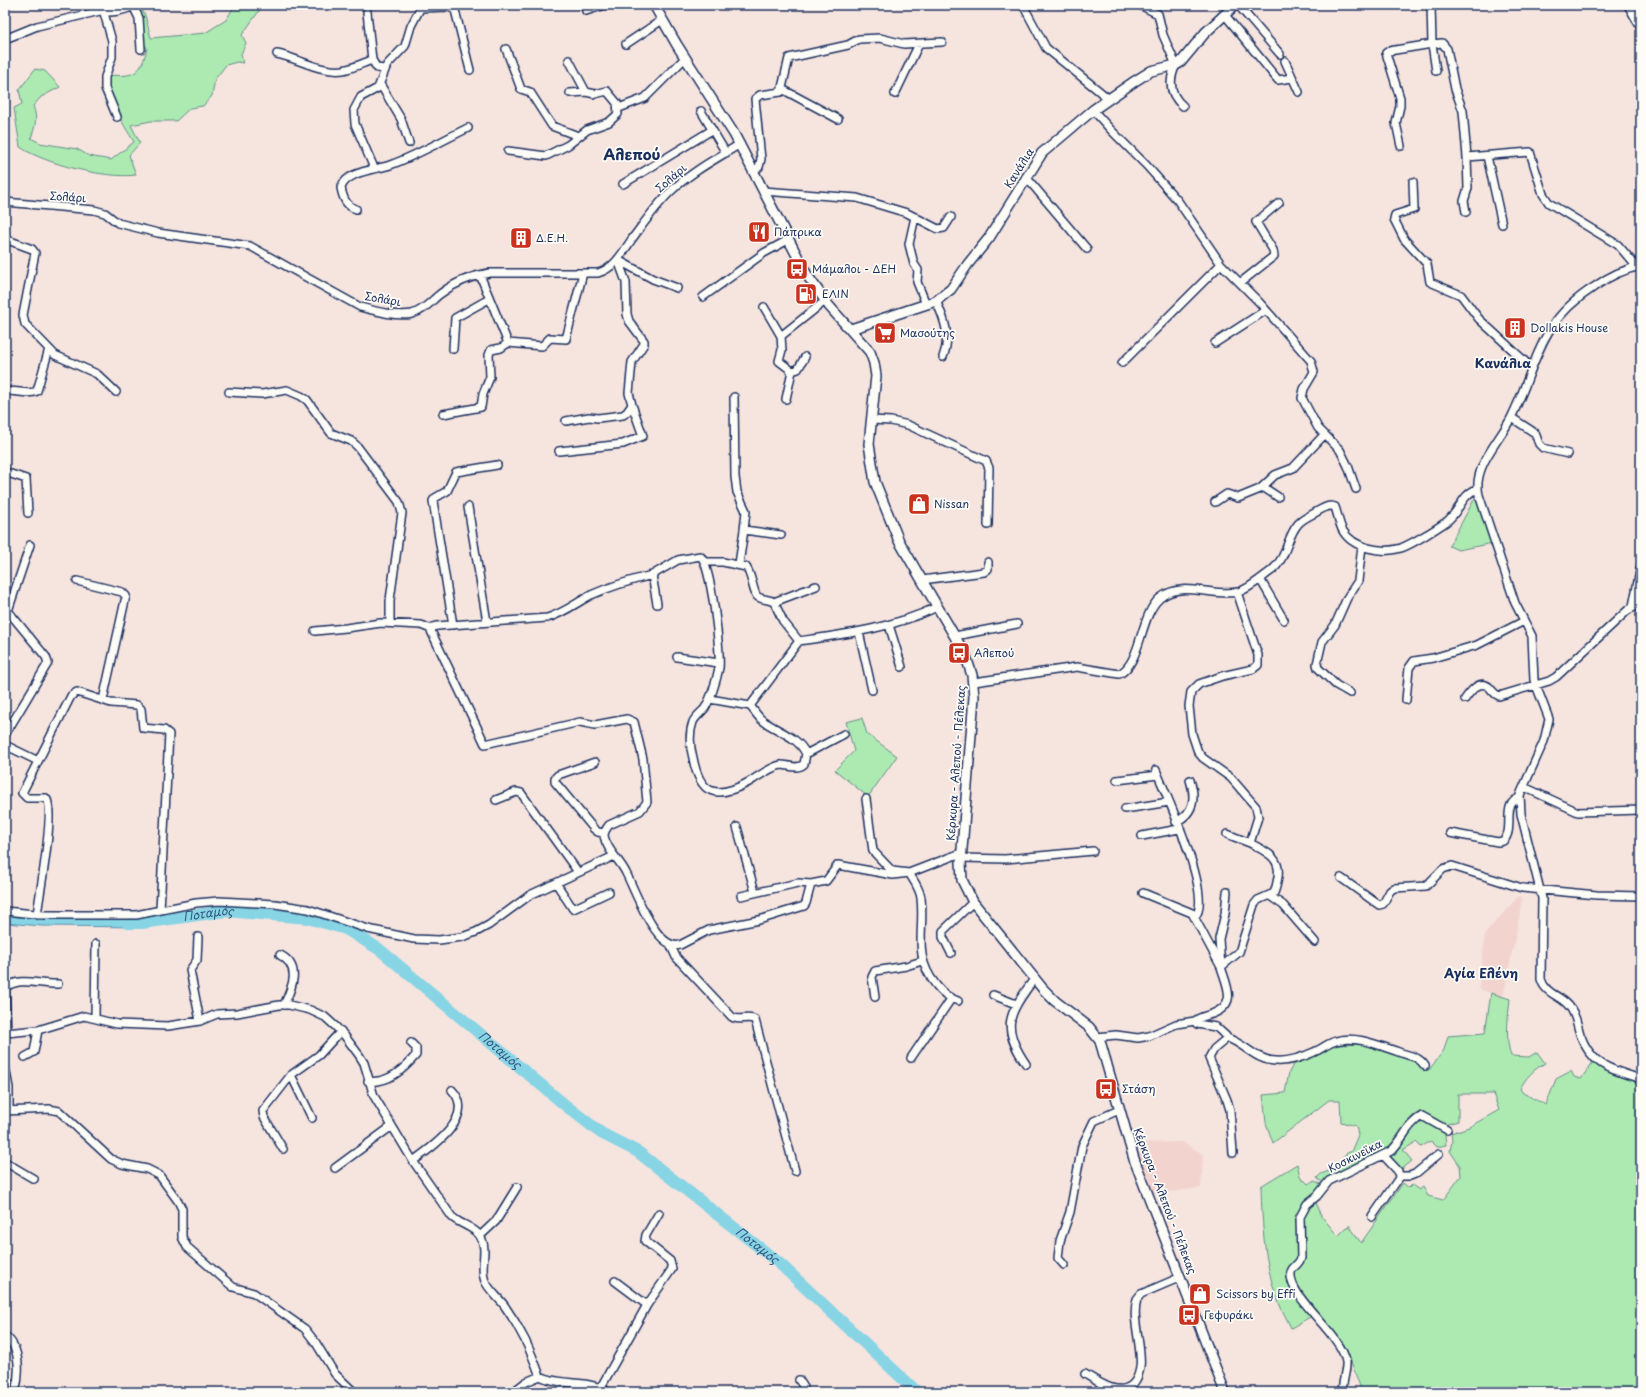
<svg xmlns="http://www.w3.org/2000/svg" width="1646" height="1397" viewBox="0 0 1646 1397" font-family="'Playpen Sans',sans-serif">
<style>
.built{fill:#f2d3ce}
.green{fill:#aceab1;stroke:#648c88}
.water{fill:#86d4e4;stroke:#5b92ae}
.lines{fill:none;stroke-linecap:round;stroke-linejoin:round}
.river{stroke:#86d4e4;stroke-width:12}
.minor-casing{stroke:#1b2f5e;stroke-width:10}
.major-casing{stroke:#1b2f5e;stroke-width:12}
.minor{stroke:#fdfcf7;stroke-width:7}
.major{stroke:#fdfcf7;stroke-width:9}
.labels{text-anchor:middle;stroke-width:3.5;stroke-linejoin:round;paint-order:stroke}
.street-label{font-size:11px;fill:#1b2f5e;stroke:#fdfcf7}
.poi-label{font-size:11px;fill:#1b2f5e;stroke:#fdfcf7;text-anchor:start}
.water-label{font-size:12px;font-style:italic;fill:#365880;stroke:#fdfcf7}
.quarter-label{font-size:13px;font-weight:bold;fill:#1b2f5e;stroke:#fdfcf7}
.district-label{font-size:15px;font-weight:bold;fill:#1b2f5e;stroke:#fdfcf7}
</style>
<rect width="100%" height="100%" fill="#f6e4df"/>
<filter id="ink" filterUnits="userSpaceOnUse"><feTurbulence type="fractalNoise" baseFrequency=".025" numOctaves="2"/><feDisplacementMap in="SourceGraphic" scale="8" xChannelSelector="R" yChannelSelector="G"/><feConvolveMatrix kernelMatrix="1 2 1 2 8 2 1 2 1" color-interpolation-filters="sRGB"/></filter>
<g filter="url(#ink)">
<!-- built -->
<path class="built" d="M1518,897H1522L1519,918L1503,997L1479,989L1485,935L1489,929Z
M1181,1142L1203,1154L1201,1188L1153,1194L1133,1143Z"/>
<!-- green -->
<path class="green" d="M135,5H139L145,15L151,38L205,33L226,20L235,5H260L261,8L242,35L246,43L241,54L243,63L237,62L226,65L215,79L212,96L203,106L190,108L176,121H151L131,125L140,143L129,155L136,175C106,179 45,164 20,147L14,108L22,104L19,90L35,69L45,71L60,87L41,97L33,106C38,118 35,127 31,138L40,143L77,149L89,156L111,160L134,142C123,123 105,98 109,75C135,77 141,74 147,48L143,42V17Z
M280,5H308C301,14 289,12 280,5Z
M1476,496L1493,543L1458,550L1449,546Z
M862,718L867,734L897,756L868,797L835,770L854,751L846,722Z
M1491,993L1510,999C1508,1018 1505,1038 1511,1056L1529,1057L1537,1052L1545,1063C1533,1070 1526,1077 1520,1089L1523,1093L1546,1105L1556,1079L1571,1071L1574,1077L1581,1079L1593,1062L1610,1073L1641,1083V1392H1362L1349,1356L1317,1313L1291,1328C1287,1319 1282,1311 1279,1303C1264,1266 1262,1224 1261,1186L1297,1164L1300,1176L1308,1184L1315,1181L1322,1185L1313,1196L1323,1218L1338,1236L1349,1225L1361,1243L1403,1183L1409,1188L1412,1185L1419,1190L1423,1187L1428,1196L1443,1200L1461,1176L1460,1166L1450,1151L1452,1141L1451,1133L1469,1127L1499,1110L1493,1094H1458V1121L1444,1125L1446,1145L1437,1147L1431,1141L1421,1147L1416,1142L1403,1150L1412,1161L1402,1169L1386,1151L1323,1183L1317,1178L1321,1174L1334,1169L1348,1152H1351L1358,1135L1356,1126L1341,1122L1340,1100H1329L1273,1143L1266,1123L1263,1095L1285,1093L1289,1072L1293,1065L1337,1045L1366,1044L1420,1062L1423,1070H1429L1444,1050L1448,1036L1485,1033Z"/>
<!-- water -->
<path class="water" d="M5,914L35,917L136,919L142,923L140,927L42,926L5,923Z"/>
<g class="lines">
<!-- river -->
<path class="river" id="s1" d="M127,923H142L225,911L308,918L346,929L379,949L565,1105L601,1133L638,1152L779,1263L917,1392"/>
<!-- minor casing -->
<g class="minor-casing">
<path id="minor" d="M1023,5L1046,48L1109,99
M1140,5L1158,14L1163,35L1176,65C1168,81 1170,95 1183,106
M1238,5L1280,54
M1431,5L1432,44L1442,43L1447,49L1455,89L1463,111L1467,157L1530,152L1543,194L1549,203L1618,245L1637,267
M133,6L139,18L141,49
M421,8L449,7L455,10L470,70
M586,11L605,5
M367,12L372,60L377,68L384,69
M104,13L112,41V57L105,77V88L117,117
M1225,15L1278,80L1292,78
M5,39L37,26L100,11C110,14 127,10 136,5
M626,44L662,20
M506,49L521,89L530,92L552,126L578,136
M277,54C298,58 321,73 343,70C353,68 363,63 372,60
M569,60L586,92
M1285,61L1299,92
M380,84L401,119L409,143
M782,89L838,119
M895,94L919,44
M619,108L645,98L685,58
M1093,110L1111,130L1147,166L1178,201L1221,264L1259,302L1311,361L1314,372L1304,389L1302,398L1318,428L1340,450L1348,466L1356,489
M701,111L726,153
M1401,146L1396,123L1400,106V98L1386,53L1389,51L1432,44L1436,71
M508,151L546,156L568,145L587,130L609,122L618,114L617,103L607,91L595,94L586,92L570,93
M1487,156L1502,224
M374,168L355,124L354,110L361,97L378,88L387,65L405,46L411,26L422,5
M753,171L759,167L761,159L755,99L760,95L781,92L789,58L848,45L859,39L880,38L904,44L942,42
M1026,177L1087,249
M1413,182L1414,209L1395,215L1394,219L1404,239L1427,264L1430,282L1461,295L1479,319L1531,367
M623,184L712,130
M763,191L857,198L907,213L938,229L944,228L951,217
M5,202L94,210L105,213L118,223L158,233L250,246L360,307C375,311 397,317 412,314C424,311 432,300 440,294C454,283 472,276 489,273H598C615,268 623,252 632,239C644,223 655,207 669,193C689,173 716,159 740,144
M356,209C346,206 343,198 341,188C346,171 376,170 390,165C416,156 443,140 468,128
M1466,212L1464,201L1468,188L1467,157
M915,217L909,244L914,264L918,270L917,282L926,304
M5,239L32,249L35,253L23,315L25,324L55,355L97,374L116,392
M618,260L653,279L677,288
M1641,266C1624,269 1608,277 1594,287C1536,324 1538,364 1511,418C1499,442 1472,467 1479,495L1515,603L1532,636L1534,680L1549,719L1544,741L1520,795L1521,814L1542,898L1541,979C1545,994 1560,995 1569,1006C1576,1014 1577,1025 1580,1034C1591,1066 1612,1070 1641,1079
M480,275L508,343
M1240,283L1274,256L1273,250L1256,222L1279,203
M703,297L764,253L788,240
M936,301C945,320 951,337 943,357
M764,307L781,336
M1215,343L1266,310
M453,349L455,318L489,299
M1122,363L1221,264
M792,371L798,369L805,357
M5,392C15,389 27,396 37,391L49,349
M229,392L262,394L287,390L301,396L307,400L331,433L351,441L357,446L399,502L402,513L390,600V623
M734,397L735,477L737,492L746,511L744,530
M786,399L792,371L779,361L782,350L781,336L825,301
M443,414L481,407L483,394L490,377L489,355L491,350L501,348L508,343L542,346L550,338L566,339L583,273
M1512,418L1535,433L1539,444L1543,448L1568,454
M871,420L891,421L908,425L986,461L989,468L988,525
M566,421L589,417L598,418L623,415L627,412L632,405
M559,451L623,444L643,436L632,405L629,393L632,362L644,344V341L629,321L627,314L626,282L618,260
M5,472L26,479L28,513
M1263,487L1278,497
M1215,502L1227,494L1238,498L1260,489L1275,475L1293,468L1324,435
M468,507L487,622
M705,562H723L746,567C752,574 753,594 758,597C763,600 769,599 774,602L783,621L799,641C847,634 893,628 937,607
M739,564L744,530L781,535
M652,575L678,560L700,556C711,562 721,653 719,668C716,682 712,696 705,708C702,712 695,717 693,722C689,733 690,747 693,758C700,795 716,800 749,782C758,777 770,767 781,765C789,765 797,770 804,764L806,754C798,736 776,731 762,720C757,716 754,710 750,706L710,699
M1260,579L1284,620
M922,580L984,572L988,569V562
M77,581L122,592L126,596L103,700
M774,602L816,586
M657,604L652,575C632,580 611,586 591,595C576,603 564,613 547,618L437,626L433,627L431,631L485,744L580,722L595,725L627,719L634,722L643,759L647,802L640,811L609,825C606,829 604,831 604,836C607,851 620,860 626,873C635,890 656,951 680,945L709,930L759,920L804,906L806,903L811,884L826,881L838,865L893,875L909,873C914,881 920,889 921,898C925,931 912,955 936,985C942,993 948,998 958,1001
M1633,606L1641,566
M453,625L433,501L435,498L447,491L456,472L497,465
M889,625L902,667
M315,631L346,628L381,623L421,625L431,629
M859,632L872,690
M955,636L1017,624
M677,657L719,663
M974,682L1077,667L1119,674C1142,663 1139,616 1160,598C1182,580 1213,597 1238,592C1249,589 1261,578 1271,571C1287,559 1286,538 1298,524C1303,518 1312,515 1318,511C1324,508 1329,504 1335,507C1338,515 1339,524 1343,531C1353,548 1382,554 1401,548C1412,544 1436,529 1446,522C1460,512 1461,495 1477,489
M1350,693L1336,685L1318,668L1317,664L1322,642L1335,625L1347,598L1358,581L1362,546
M1465,699C1470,692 1479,679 1489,687C1493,691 1494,694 1499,696L1549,681L1556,677L1628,610L1641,604
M1406,700L1409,668L1414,661L1433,658L1477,645L1524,621
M750,706L799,641
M5,735L48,663L46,657L8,611L30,545
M5,745L38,761
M806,754L844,734
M595,762L558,775L555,778V782L594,829L598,832L604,833
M1156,770C1166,795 1214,897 1195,917
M1117,780L1158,775
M1524,787L1578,812L1641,810
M866,799L873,851L892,871L909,873L961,853
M496,800L516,792L521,793L578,872
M1125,809L1169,802
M1176,822C1194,813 1196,798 1190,780
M737,827L755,892
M1450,833L1498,842L1503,841C1516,830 1500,803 1520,798
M1227,834L1250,843
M1142,836L1179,829
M961,858L1005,859L1093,851
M1341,878L1379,905L1383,904L1390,891L1394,888L1426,886L1443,869L1452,866L1522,888L1597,895L1641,896
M556,883L573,909L609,892
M1143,893L1192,913L1221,967
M741,896L798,883L811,884
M1270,896L1283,905L1315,942
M5,911L44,915H136L196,903L219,901L275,904L308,909L368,929L414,939L439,940L462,937L476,932L489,925L530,895L614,856
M37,915C39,897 56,807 46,798H27L22,793L71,696L77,692L111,703L137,705L141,709L143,728L164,730L169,734L160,910
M198,937L197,960L190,970L200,1021
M671,946L676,957L732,1017C739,1022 748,1015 755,1020L795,1171
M951,953L943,937V931L973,902
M280,955C302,966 292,988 284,1005
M1221,967L1219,939L1225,914L1227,892
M5,988C20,976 40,985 58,984
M5,988L7,1032
M993,995L1016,1004
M875,997L872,977L875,971L906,966L922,961
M95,1018L96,944
M5,1033L38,1030L84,1016L117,1024L168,1026L200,1021L217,1014L237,1013L279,1005H289L310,1010L325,1017L335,1026L344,1035L359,1055L364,1063L374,1096L413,1161L452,1217C461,1225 473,1226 480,1236C489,1250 479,1266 485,1281C489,1290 498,1297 504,1305C521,1329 530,1349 540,1376C562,1387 589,1379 608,1392
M1097,1037L1116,1035L1138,1038L1149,1036L1176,1024L1195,1021
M1227,1038C1244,1043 1256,1061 1276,1061C1288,1062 1303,1057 1314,1052C1322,1049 1328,1043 1336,1041C1355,1035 1378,1045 1396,1051C1407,1056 1418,1055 1425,1066
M25,1057L34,1052L38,1030
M911,1058L951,999
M1026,1064C999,1025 1010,1013 1034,979
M5,1066L9,1088V1111
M291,1075L312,1118
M368,1081C388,1084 404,1069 416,1055V1048L411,1043
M5,1111L49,1109L59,1111L111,1159L122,1164L147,1169L159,1175L178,1201L182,1209V1237L187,1247L233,1287L254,1293L305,1329L316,1343L335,1374L354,1392
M283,1149L264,1117L263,1111L291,1075L319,1055L341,1031
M1233,1153L1230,1110L1227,1100L1209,1058L1214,1049L1226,1039V1036L1216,1027L1197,1024L1195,1021C1199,1017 1206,1016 1212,1014C1238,1004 1227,987 1221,967L1239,952L1254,905L1258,900L1274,893C1276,888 1277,883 1278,877C1281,857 1266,852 1250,843L1258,817L1256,807L1231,778L1203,758L1198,752L1192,734L1189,706L1191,692L1199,684L1222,676L1253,669L1258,665V655L1237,592
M413,1161C433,1147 477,1116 452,1090
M5,1162L34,1179
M335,1168L392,1126
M1399,1176H1410L1415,1174L1439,1154
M1372,1217L1399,1178L1398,1171L1383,1155
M480,1236L496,1221L517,1187
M1064,1265L1058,1258L1060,1241L1070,1212L1082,1146L1094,1121L1119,1110
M615,1281L647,1305
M5,1336C21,1347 20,1375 15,1392
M1085,1374C1097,1381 1118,1397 1132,1385C1152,1365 1129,1325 1137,1299L1141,1294L1181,1277
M799,1380L803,1386V1392
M601,1387L647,1305L672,1269L670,1261L645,1241L646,1235L659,1213
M513,1392L526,1382L540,1376
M1342,1392C1342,1384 1347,1369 1346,1362C1342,1334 1288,1298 1291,1273C1291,1267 1299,1265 1301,1258L1300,1217L1307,1204L1317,1196L1329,1181L1391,1151C1403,1140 1407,1124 1422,1116L1447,1130"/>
</g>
<!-- major casing -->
<g class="major-casing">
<path id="major" d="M654,5L677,45L734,134L807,275L829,306L870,352L874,363L876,376L869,444L875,482L899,541L965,654L972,675L974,697L961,862L962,880L973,902L1043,989L1055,1001L1089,1027L1100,1041L1134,1159L1225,1392
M1629,5L1641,26
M851,329L936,301L951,289L968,264L989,238L1042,153L1093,110L1135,81L1151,71L1176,65L1181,62L1205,33L1235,5"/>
</g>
<!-- minor -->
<use href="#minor" class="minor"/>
<!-- major -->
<use href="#major" class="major"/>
</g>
</g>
<!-- icons -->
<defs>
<g id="restaurant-square" transform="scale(1.15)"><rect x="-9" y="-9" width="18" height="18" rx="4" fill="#c8321e" stroke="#fdfcf7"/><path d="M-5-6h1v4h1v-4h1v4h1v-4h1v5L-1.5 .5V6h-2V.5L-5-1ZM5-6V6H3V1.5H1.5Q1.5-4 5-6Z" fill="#fff"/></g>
<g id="building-square" transform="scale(1.15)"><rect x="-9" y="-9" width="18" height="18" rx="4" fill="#c8321e" stroke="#fdfcf7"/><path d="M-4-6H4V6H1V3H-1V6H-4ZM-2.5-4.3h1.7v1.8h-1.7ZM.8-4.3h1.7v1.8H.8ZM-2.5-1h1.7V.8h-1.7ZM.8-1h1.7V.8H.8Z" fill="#fff"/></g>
<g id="bus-square" transform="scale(1.15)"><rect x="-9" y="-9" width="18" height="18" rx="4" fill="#c8321e" stroke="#fdfcf7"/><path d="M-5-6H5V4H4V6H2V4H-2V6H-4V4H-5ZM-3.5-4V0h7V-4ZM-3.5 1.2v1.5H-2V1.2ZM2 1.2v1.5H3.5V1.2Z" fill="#fff"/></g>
<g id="fuel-square" transform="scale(1.15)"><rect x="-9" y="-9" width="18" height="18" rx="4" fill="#c8321e" stroke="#fdfcf7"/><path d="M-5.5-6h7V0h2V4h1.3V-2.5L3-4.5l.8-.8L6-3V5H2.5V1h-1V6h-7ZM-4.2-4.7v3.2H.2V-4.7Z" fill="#fff"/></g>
<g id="supermarket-square" transform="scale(1.15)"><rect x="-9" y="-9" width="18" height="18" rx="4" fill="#c8321e" stroke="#fdfcf7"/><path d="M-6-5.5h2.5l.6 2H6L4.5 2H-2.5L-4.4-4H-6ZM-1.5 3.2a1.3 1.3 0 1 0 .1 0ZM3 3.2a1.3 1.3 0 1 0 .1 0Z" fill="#fff"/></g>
<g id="shop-square" transform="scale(1.15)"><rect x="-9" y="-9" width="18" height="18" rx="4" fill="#c8321e" stroke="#fdfcf7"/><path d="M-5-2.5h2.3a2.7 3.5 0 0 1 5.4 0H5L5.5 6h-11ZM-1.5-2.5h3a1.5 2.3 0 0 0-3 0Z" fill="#fff"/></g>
</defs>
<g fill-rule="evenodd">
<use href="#restaurant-square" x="759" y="232"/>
<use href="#building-square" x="521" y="238"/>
<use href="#bus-square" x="797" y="269"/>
<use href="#fuel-square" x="806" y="294"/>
<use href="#building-square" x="1515" y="328"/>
<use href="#supermarket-square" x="885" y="333"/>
<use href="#shop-square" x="919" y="504"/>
<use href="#bus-square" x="959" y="653"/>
<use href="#bus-square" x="1106" y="1089"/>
<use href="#shop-square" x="1200" y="1294"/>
<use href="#bus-square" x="1189" y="1315"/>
</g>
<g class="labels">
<!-- street labels -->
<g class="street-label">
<text transform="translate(1019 168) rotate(-58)" y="4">Κανάλια</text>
<text transform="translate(671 178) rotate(-41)" y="4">Σολάρι</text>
<text transform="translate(68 197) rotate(4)" y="4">Σολάρι</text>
<text transform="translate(383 299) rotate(10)" y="4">Σολάρι</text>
<text transform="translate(956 763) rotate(-86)" y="4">Κέρκυρα - Αλεπού - Πέλεκας</text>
<text transform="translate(1355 1156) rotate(-27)" y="4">Κοσκινεϊκα</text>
<text transform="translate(1165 1201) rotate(69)" y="4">Κέρκυρα - Αλεπού - Πέλεκας</text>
</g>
<!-- poi labels -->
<g class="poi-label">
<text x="774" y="236">Πάπρικα</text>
<text x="536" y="242">Δ.Ε.Η.</text>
<text x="812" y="273">Μάμαλοι - ΔΕΗ</text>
<text x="822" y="298">ΕΛΙΝ</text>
<text x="1530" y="332">Dollakis House</text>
<text x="900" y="337">Μασούτης</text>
<text x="934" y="508">Nissan</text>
<text x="974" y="657">Αλεπού</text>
<text x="1122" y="1093">Στάση</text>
<text x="1216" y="1298">Scissors by Effi</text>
<text x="1204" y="1319">Γεφυράκι</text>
</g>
<!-- water labels -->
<g class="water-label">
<text dy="4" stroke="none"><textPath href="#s1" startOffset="82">Ποταμός</textPath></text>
<text dy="4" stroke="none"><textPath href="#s1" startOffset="418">Ποταμός</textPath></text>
<text dy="4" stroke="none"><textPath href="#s1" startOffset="742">Ποταμός</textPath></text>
</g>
<!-- quarter labels -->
<g class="quarter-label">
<text x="1503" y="368">Κανάλια</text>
<text x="1481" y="978">Αγία Ελένη</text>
</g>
<!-- district labels -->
<g class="district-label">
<text x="632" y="160">Αλεπού</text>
</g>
</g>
<!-- margin -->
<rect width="1646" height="1397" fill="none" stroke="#fdfcf7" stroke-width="20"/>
<rect x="10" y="10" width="1626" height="1377" fill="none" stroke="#1b2f5e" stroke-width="1.5" filter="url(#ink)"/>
</svg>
